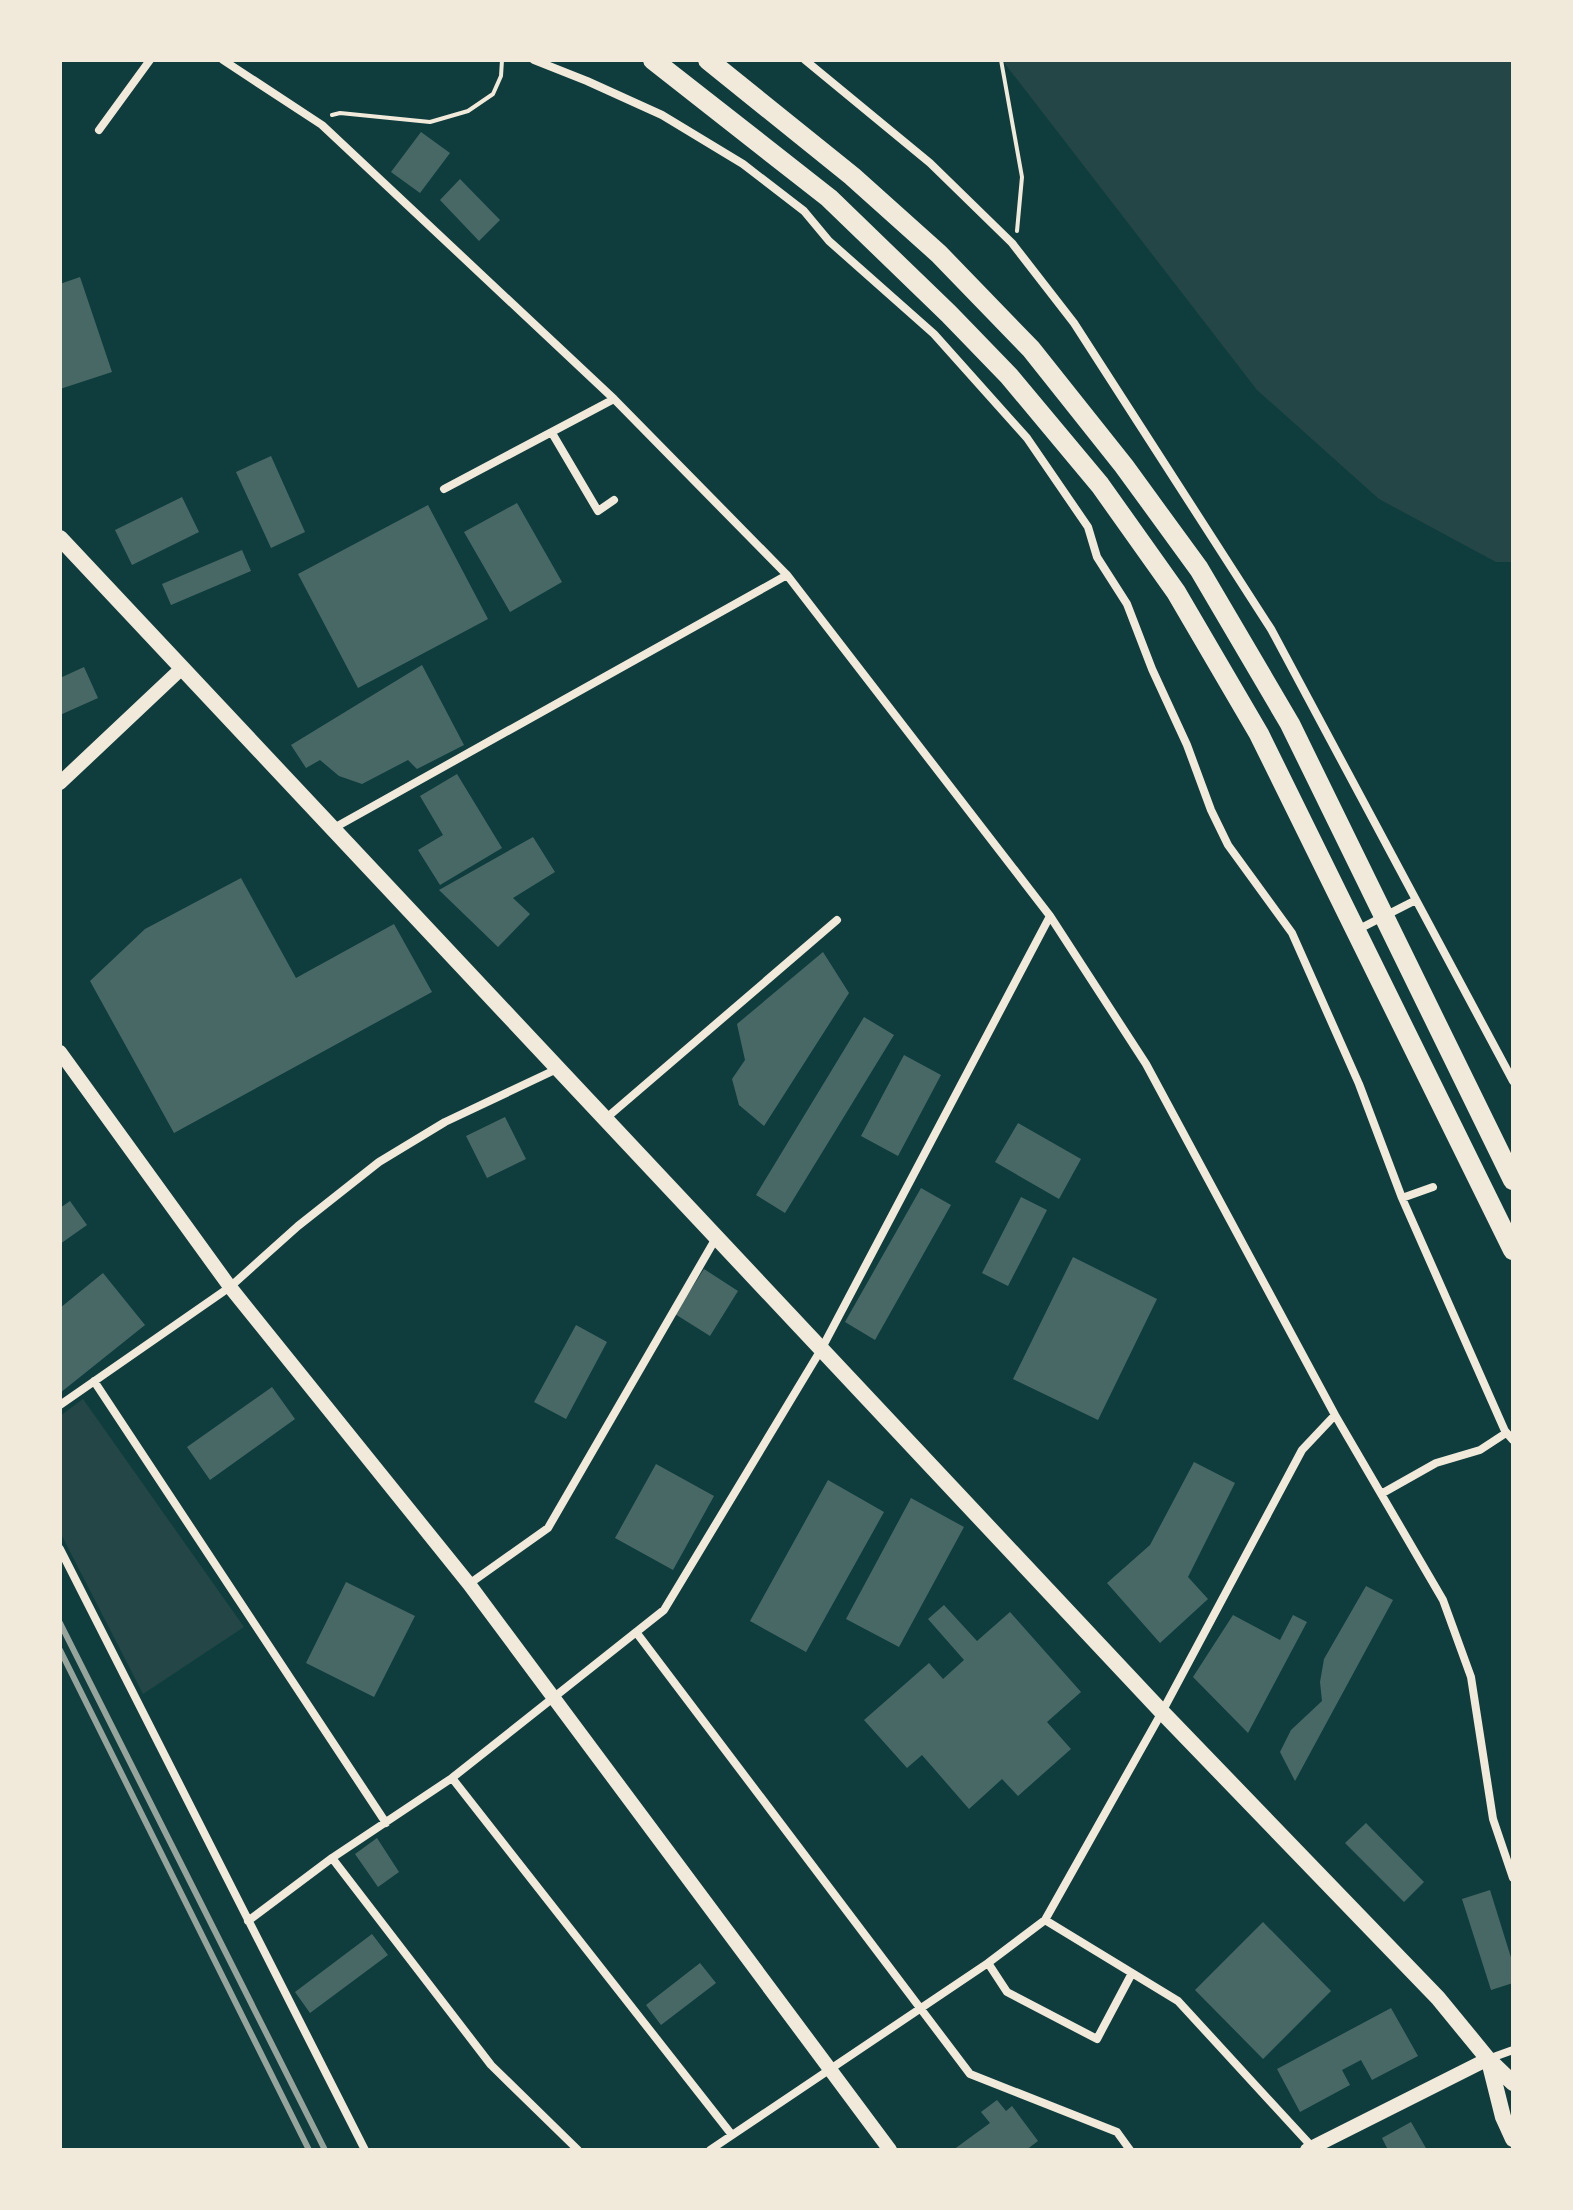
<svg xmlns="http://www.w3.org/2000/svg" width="1573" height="2210" viewBox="0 0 1573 2210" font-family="'Golos Text',sans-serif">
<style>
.green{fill:#244646}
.building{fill:#486865}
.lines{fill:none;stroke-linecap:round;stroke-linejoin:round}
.path{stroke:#f1e9da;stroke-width:4}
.minor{stroke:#f1e9da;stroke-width:8}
.tertiary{stroke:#f1e9da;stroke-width:14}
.secondary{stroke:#f1e9da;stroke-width:16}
.trunk{stroke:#f1e9da;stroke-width:20}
.rail{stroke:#97a49c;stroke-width:6}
</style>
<rect width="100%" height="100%" fill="#0f3d3e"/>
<!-- green -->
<path class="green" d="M1002,60H1513V562H1496L1379,499L1257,390Z
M83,1399L244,1627L143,1694L60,1532V1416Z"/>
<!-- building -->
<path class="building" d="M421,132L450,153L420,193L391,172Z
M460,179L500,220L479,241L440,200Z
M80,277L112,372L60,389V284Z
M271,456L305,532L271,548L236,472Z
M182,497L199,532L132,565L115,530Z
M517,503L562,582L510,612L464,532Z
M428,505L488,619L358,688L298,574Z
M242,550L251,571L171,605L162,584Z
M422,665L464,745L417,769L408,760L362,784L339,776L320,760L306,768L291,745Z
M84,667L98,698L60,715V678Z
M457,774L502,848L440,885L418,850L443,835L420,796Z
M533,837L555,872L513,898L530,914L498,947L439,890Z
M241,878L296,978L394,924L432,992L174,1133L90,981L145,929Z
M823,952L849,993L764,1126L739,1105L732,1079L745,1060L737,1024Z
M864,1017L894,1035L785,1213L756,1195Z
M904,1055L941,1075L898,1156L861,1136Z
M505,1117L526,1159L487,1178L466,1136Z
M1018,1123L1081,1159L1059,1199L995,1162Z
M921,1188L951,1205L875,1340L845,1322Z
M1021,1197L1047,1210L1008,1286L982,1273Z
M70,1201L87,1225L60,1244V1208Z
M1073,1257L1157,1299L1098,1420L1013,1379Z
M704,1269L738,1291L710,1336L675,1314Z
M103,1273L145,1325L60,1393V1308Z
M576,1325L607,1342L566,1419L534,1402Z
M272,1387L295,1419L210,1480L187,1447Z
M1194,1462L1235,1483L1188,1577L1208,1599L1160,1643L1107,1583L1150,1545Z
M656,1464L714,1496L673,1570L615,1538Z
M828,1480L884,1512L806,1652L750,1621Z
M911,1498L964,1527L899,1647L846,1619Z
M346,1582L415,1616L374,1697L306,1663Z
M1366,1586L1393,1600L1295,1781L1280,1752L1291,1730L1322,1701L1320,1682L1324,1659Z
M944,1605L977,1641L1010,1612L1081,1692L1047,1722L1071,1749L1018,1796L1002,1779L969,1809L922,1755L907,1768L864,1720L929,1663L943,1679L964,1660L928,1619Z
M1233,1615L1280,1640L1293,1615L1307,1622L1248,1733L1193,1677Z
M1366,1823L1424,1882L1404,1902L1345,1843Z
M377,1838L399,1872L378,1887L355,1854Z
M1490,1890L1513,1964V1983L1491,1990L1462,1899Z
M1263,1922L1331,1991L1263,2059L1195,1990Z
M372,1934L388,1955L310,2013L295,1992Z
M700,1963L716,1983L661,2025L646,2005Z
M1391,2008L1418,2056L1372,2080L1361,2060L1342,2070L1350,2085L1300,2112L1277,2069Z
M997,2100L1006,2111L1012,2106L1038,2141L1026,2150H953L990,2123L981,2112Z
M1411,2122L1427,2150H1388L1382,2138Z"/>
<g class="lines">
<!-- path -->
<path class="path" d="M1001,60L1022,177L1017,231
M332,115L340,113L430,122L468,111L493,94L501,76L502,60"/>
<!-- minor -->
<path class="minor" d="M223,60L322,125L614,399L787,575L1050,916L1146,1064L1335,1415L1443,1600L1471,1677L1493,1819L1513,1878
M534,60L587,81L662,115L743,164L804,211L829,241L934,334L1027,438L1088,527L1097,557L1127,604L1152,669L1187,745L1211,810L1228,845L1292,933L1359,1084L1402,1198L1505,1431L1513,1440
M805,60L930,163L1012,243L1074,323L1271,629L1513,1081
M99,130L150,60
M552,433L598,511L614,500
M444,489L614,399
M334,828L787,575
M1357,930L1416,900
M604,1120L837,920
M1402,1198L1433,1187
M94,1381L386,1823
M60,1405L230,1287L298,1226L379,1162L445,1122L557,1069
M1381,1494L1436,1463L1480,1450L1506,1433
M60,1549L365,2150
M469,1584L548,1528L716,1238
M636,1632L970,2074L1117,2132L1130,2150
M452,1778L732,2135
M332,1858L491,2065L578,2150
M1045,1920L1178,2001L1314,2149
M248,1921L332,1858L452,1778L664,1610L822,1348L1050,916
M988,1963L1007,1992L1097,2039L1131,1975
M1488,2059L1513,2050
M710,2150L988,1963L1045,1920L1162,1712L1302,1450L1335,1415"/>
<!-- tertiary -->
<path class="tertiary" d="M60,783L182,668
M60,1052L230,1287L469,1584L890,2150
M1307,2150L1488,2059"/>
<!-- secondary -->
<path class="secondary" d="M60,538L1162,1712L1438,1998L1488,2059L1513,2083
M1489,2061L1503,2117L1513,2139"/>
<!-- trunk -->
<path class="trunk" d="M653,60L829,198L949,314L1009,376L1100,485L1176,592L1259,734L1513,1250
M708,60L852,176L939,254L1031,349L1124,466L1199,569L1290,724L1513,1180"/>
<!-- rail -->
<path class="rail" d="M60,1623L325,2150
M60,1650L309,2150"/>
</g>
<!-- border -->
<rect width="1573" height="2210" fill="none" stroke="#f1e9da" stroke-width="124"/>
</svg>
